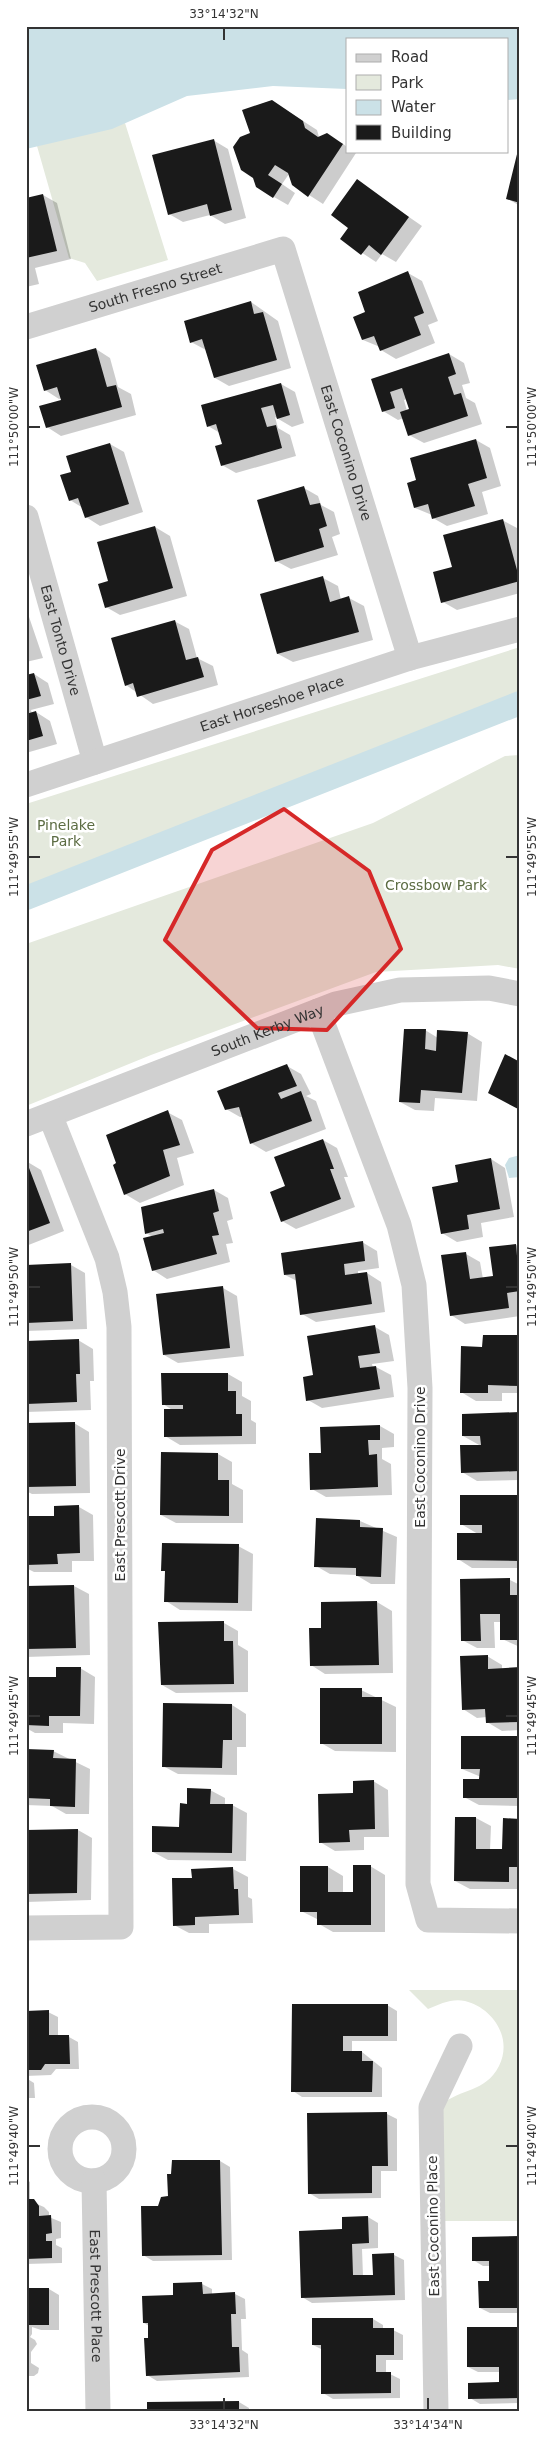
<svg xmlns="http://www.w3.org/2000/svg" width="546" height="2438" viewBox="0 0 546 2438" font-family="'DejaVu Sans',sans-serif">
<style>
.green{fill:#e4e9dd}
.water{fill:#cbe1e7}
.shadow{fill:#0003;fill-rule:evenodd}
.lines{fill:none;stroke-linecap:round;stroke-linejoin:round}
.canal{stroke:#cbe1e7;stroke-width:24}
.building{fill:#1a1a1a}
.minor{stroke:#d0d0d0;stroke-width:25}
.marked{fill:#d62828;fill-opacity:0.2;stroke:#d62828;stroke-width:4;stroke-linejoin:round}
.ticks{fill:none;stroke:#333;stroke-width:2}
.labels{text-anchor:middle;stroke-width:5;stroke-linejoin:round;paint-order:stroke}
.street-label{font-size:14px;fill:#333;stroke:#fff}
.park-label{font-size:14px;fill:#5c6c43;stroke:#fff}
.neatline{fill:none;stroke:#333;stroke-width:2}
.ticks-label{font-size:12px;text-anchor:middle;fill:#333}
</style>
<rect width="100%" height="100%" fill="#fff"/>
<!-- green -->
<path class="green" d="M125,123L168,260L97,281L85,263L69,258L37,146Z
M520,647V700L463,720L26,892V804Z
M520,755V969L498,965L376,972L151,1055L26,1106V944L373,823L505,756Z
M409,1990H520V2221H439L441,2105C461,2088 485,2093 499,2066C513,2038 493,2008 465,2001C452,1998 440,2004 428,2009Z"/>
<!-- water -->
<path class="water" d="M26,26H520V99L507,100V39H347V89L273,86L187,96L112,129L26,149Z
M520,1155V1177L509,1178L505,1165L509,1158Z"/>
<!-- shadow -->
<path class="shadow" d="M286,110L317,130L319,137L342,143L347,147V151L356,153L323,204L309,195L289,174L282,184L295,193L288,205L274,197L251,134Z
M213,140L228,149L246,218L225,224L210,215L183,222L169,214Z
M520,148V206L508,199Z
M357,181L422,226L396,262L382,254L376,262L341,239L350,228Z
M43,195L57,203L71,259L35,268L39,284L26,287V199Z
M408,273L422,281L438,321L428,325L435,343L396,359L381,350L380,347L363,340L354,317L367,312Z
M251,302L278,321L291,368L229,386L215,378L206,350L191,342Z
M96,349L110,358L118,387L131,394L136,415L61,436L47,427L63,401L62,398L59,399L45,390Z
M449,354L464,363L470,383L462,385L466,398L475,403L482,424L424,443L409,435L404,418L398,420L383,411L373,380ZM407,399L410,410L407,411L404,400Z
M281,384L295,392L304,423L292,427L275,417L278,428L290,435L296,456L236,473L222,465L224,445L220,433L208,426Z
M476,440L490,448L501,486L482,492L488,514L447,526L433,518L432,515L415,508L418,481Z
M110,444L124,452L143,512L100,526L86,517L83,508L70,500L72,473Z
M304,488L318,496L321,505L334,512L340,534L332,537L338,555L291,569L276,561Z
M502,520L517,528L520,539V593L457,610L443,602L454,567Z
M155,527L170,536L187,596L120,615L106,607L109,582Z
M323,578L338,586L341,600L349,598L364,606L373,640L293,662L278,654L262,595Z
M26,608L43,658L26,662Z
M174,621L189,629L197,658L213,666L218,685L153,704L126,685Z
M34,674L48,683L54,704L31,710L32,714L36,712L50,721L57,744L26,753V677Z
M425,1030L438,1038L467,1033L482,1042L477,1101L435,1098L434,1111L415,1110L400,1102Z
M287,1066L301,1074L311,1094L306,1096L316,1101L326,1129L266,1152L251,1143L243,1117H240L226,1109Z
M167,1112L182,1120L194,1153L177,1158L184,1185L140,1203L125,1194Z
M323,1140L337,1148L348,1177H344L355,1207L296,1229L282,1221L287,1186Z
M491,1159L505,1168L514,1217L481,1223L483,1237L457,1242L442,1233L460,1183Z
M26,1161L41,1170L64,1231L26,1246Z
M214,1190L228,1198L233,1219L227,1221L233,1243L226,1244L230,1262L167,1279L153,1270V1237L146,1233Z
M362,1242L377,1251L379,1268L358,1271V1275L367,1273L381,1282L385,1312L316,1322L302,1314L297,1281L285,1275Z
M516,1245L520,1247V1316L465,1324L451,1315L466,1254L480,1262L483,1279L494,1277Z
M71,1265L85,1273L87,1329L26,1331V1266Z
M223,1288L237,1296L244,1356L178,1363L164,1355Z
M375,1327L389,1335L394,1361L372,1364L373,1368L376,1367L391,1375L394,1397L322,1408L308,1400L314,1376Z
M520,1337V1393H502V1401H476L461,1392L484,1348Z
M78,1340L93,1349L94,1381H90L91,1410L26,1412V1342Z
M228,1374L242,1382V1396L251,1401V1420L256,1423V1444L180,1445L165,1436L174,1411L163,1404Z
M520,1413V1480L477,1481L462,1472L481,1446L463,1436Z
M74,1423L89,1432L90,1493L32,1494L26,1491V1424Z
M380,1426L394,1434V1447L382,1448V1459L391,1464L392,1495L326,1497L312,1489L322,1454Z
M162,1453L218,1454L232,1462V1484L243,1490V1523H176L161,1515Z
M520,1497V1568H472L458,1559L478,1534L461,1524Z
M79,1507L93,1515L94,1561H72V1572H34L26,1568V1517H55Z
M317,1520L360,1521L397,1537L395,1584H371L356,1575L330,1574L316,1566Z
M238,1546L253,1554L252,1611L180,1610L166,1601V1572L163,1570Z
M462,1580H510L520,1585V1647L502,1639L501,1622H494L495,1648H477L462,1640Z
M74,1586L89,1594L90,1655L26,1657V1587Z
M377,1602L392,1611L393,1673L325,1674L311,1665L322,1629V1603Z
M224,1623L238,1631V1645L248,1651V1692L176,1693L162,1685Z
M487,1656L502,1665V1669H520V1730L502,1731L487,1722V1717L477,1718L463,1709Z
M80,1668L95,1677L94,1724L63,1723V1733H35L26,1728V1678H57Z
M361,1690L396,1707V1752L335,1751L321,1743Z
M164,1704L232,1705L246,1714V1747H237V1775L178,1774L163,1766Z
M520,1738V1806L479,1805L464,1797L481,1780V1777L462,1769Z
M26,1751H53L90,1769L89,1814H66L52,1806L26,1805Z
M373,1781L388,1790L389,1837H364V1850L335,1851L320,1842Z
M210,1790L225,1798V1805H232L247,1813L246,1861L168,1860L153,1852L181,1828L188,1805Z
M456,1818H476L491,1826L490,1850L504,1851L520,1820V1889H470L455,1881Z
M78,1830L92,1838L91,1900L26,1902V1831Z
M370,1866L385,1875V1932H333L319,1924V1920L301,1911V1867H328L343,1876V1893H355Z
M233,1869L248,1877V1897L252,1899L253,1923L209,1924V1933H189L174,1925L193,1879V1870Z
M293,2005H387L397,2011V2041H352V2052H362L382,2068V2097H302L293,2091Z
M26,2012H48L58,2017V2037H69L78,2042L79,2069H56L51,2075L26,2076Z
M26,2078L34,2083L35,2098H26Z
M387,2114L397,2119V2171H381V2198L319,2199L309,2193L308,2115Z
M220,2161L230,2167L232,2260L153,2261L143,2255L159,2207L169,2197Z
M26,2179L30,2182V2201L44,2207L49,2212V2217L61,2222V2238L56,2239V2245L62,2248V2263L26,2264Z
M368,2217L378,2223V2248L362,2249L363,2276H374L394,2255L404,2260L405,2300L312,2303L302,2297L343,2231Z
M520,2237V2313H490L480,2308L491,2282V2266H483L473,2260Z
M202,2284L212,2289V2295L235,2294L245,2299L246,2319H241L242,2350L248,2354L249,2377L157,2381L147,2375L149,2326L144,2323L174,2296Z
M26,2289H49L59,2295V2330H41L32,2327V2334L30,2337L35,2340L37,2344L31,2352V2363L39,2368L38,2373L34,2376H26Z
M313,2319H373L383,2325V2330H393L403,2335V2360H386V2374H390L400,2379V2398L333,2399L323,2393V2350L313,2345Z
M520,2328V2403L480,2404L470,2398L501,2383V2372H478L468,2367Z
M239,2402L249,2408V2412H148Z"/>
<g class="lines">
<!-- canal -->
<path class="canal" d="M26,898L520,703"/>
</g>
<!-- building -->
<path class="building" d="M272,100L303,121L305,128L318,137L327,133L343,144L308,197L292,185L288,173L275,165L268,175L282,184L273,198L256,187L253,178L241,170L233,147L240,137L250,133L242,110Z
M214,139L232,210L210,216L207,204L168,215L152,155Z
M519,146H520V203L506,199Z
M357,179L409,217L381,255L369,245L361,255L340,239L348,228L331,215Z
M43,194L57,251L26,258V198Z
M408,271L424,313L414,317L421,335L380,351L374,336L362,340L353,317L365,312L358,292Z
M251,301L254,314L263,312L277,360L214,378L202,339L190,343L184,321Z
M96,348L107,387L116,385L122,407L46,428L39,406L61,400L57,387L44,391L36,365Z
M449,353L456,374L448,377L454,395L461,393L468,416L408,436L400,412L409,409L402,388L390,392L395,408L382,412L371,379Z
M281,383L290,415L277,419L273,405L261,408L267,427L276,425L282,448L221,466L215,446L222,444L216,424L207,427L201,405Z
M476,439L487,478L468,484L475,506L432,519L428,504L414,508L407,483L416,480L410,458Z
M110,443L129,504L85,518L78,498L69,501L60,475L71,472L66,456Z
M304,486L310,505L320,503L327,526L319,529L324,547L275,562L257,500Z
M503,519L520,581L441,603L433,572L452,567L443,535Z
M155,526L173,588L105,608L98,584L108,581L97,542Z
M323,576L330,602L349,596L359,632L277,654L260,594Z
M175,620L186,660L198,657L204,677L137,697L133,683L125,686L111,638Z
M34,673L41,696L26,700V675Z
M36,711L43,736L26,741V714Z
M404,1029H426L425,1049L436,1051L437,1030L468,1032L462,1093L421,1090L420,1103L399,1102Z
M505,1054L520,1062V1110L488,1093Z
M287,1064L297,1086L278,1093L281,1099L301,1091L312,1121L250,1144L239,1107L225,1110L217,1091Z
M168,1110L180,1145L163,1150L170,1176L124,1195L113,1165L116,1163L106,1135Z
M323,1139L334,1169H330L341,1199L281,1222L270,1192L285,1186L274,1157Z
M491,1158L500,1209L467,1215L469,1229L441,1234L432,1187L458,1182L455,1165Z
M26,1160L50,1223L26,1232Z
M214,1189L219,1211L213,1213L219,1235L212,1236L217,1254L152,1271L143,1238L164,1233L163,1229L145,1234L141,1207Z
M363,1241L365,1261L344,1264L345,1275L367,1272L372,1304L300,1315L295,1274L284,1275L281,1253Z
M516,1244L520,1291L507,1293L509,1308L450,1316L441,1255L466,1252L470,1279L493,1276L489,1247Z
M71,1263L73,1321L26,1323V1265Z
M223,1286L230,1348L163,1355L156,1294Z
M375,1325L380,1353L358,1356L360,1368L376,1366L380,1389L306,1401L303,1377L313,1375L307,1336Z
M483,1335H520V1386L488,1385V1393H460L461,1346L482,1347Z
M79,1339L80,1374H76L77,1402L26,1404V1341Z
M161,1373H228V1391H236V1414H242V1436L164,1437V1409H183V1405H162Z
M520,1412V1471L461,1473L460,1445H481L480,1436H462V1414Z
M75,1422L76,1486L26,1487V1423Z
M380,1425V1440H368L369,1455L377,1454L378,1487L310,1490L309,1453H321L320,1427Z
M161,1452L218,1453V1480H229V1516L160,1515Z
M460,1495H520V1561L457,1560V1533H482V1525H460Z
M79,1505L80,1553L57,1554L58,1564L26,1565V1516H54V1506Z
M316,1518L360,1520V1527L383,1528L381,1577L356,1576V1568L314,1567Z
M162,1543L239,1544L238,1603L164,1602L165,1571H161Z
M510,1578V1595H520V1640H500V1614H480L481,1641H461L460,1579Z
M74,1585L76,1648L26,1649V1586Z
M377,1601L379,1665L310,1666L309,1628H321V1602Z
M224,1621V1641H233L234,1684L161,1685L158,1622Z
M488,1655V1669L520,1667V1722L486,1723L485,1709L462,1710L460,1656Z
M56,1667H81L80,1716H49V1726L26,1725V1677H56Z
M320,1688H362V1697H382V1744H320Z
M163,1703L232,1704V1740H223L222,1768L162,1767Z
M461,1736H520V1798H463V1779H479L480,1769H461Z
M26,1749L54,1750L53,1758L76,1759L75,1807L50,1806V1799L26,1798Z
M374,1780L375,1829L349,1830L350,1842L319,1843L318,1794L353,1793V1781Z
M187,1788L211,1789L210,1804H233L232,1853L152,1852V1826L179,1827L180,1803L187,1804Z
M455,1817H476V1849H502L503,1818L520,1819V1867H509V1882L454,1881Z
M78,1829L77,1893L26,1894V1830Z
M353,1865H371V1925H317V1912H300V1866H328V1892H353Z
M233,1867L234,1889H238L239,1915L195,1917V1925L173,1926L172,1878H192L191,1869Z
M292,2004H388V2036H343V2051H362V2061H373L372,2092H291Z
M49,2010V2035H69L70,2064H45L41,2070H26V2011Z
M387,2112L388,2166H372V2193L308,2194L307,2113Z
M172,2160H220L222,2255L142,2256L141,2206H158L161,2197L168,2196L167,2174H171Z
M26,2199H34L39,2206V2216L51,2215L52,2233L46,2234V2241H52V2258L26,2259Z
M368,2216L369,2243L352,2244L353,2275H373L372,2254L394,2253L395,2295L301,2298L299,2231L342,2229V2217Z
M520,2236V2308H479L478,2281H489V2261H472V2237Z
M202,2282L203,2294L235,2292L236,2314H231L232,2347H239L240,2372L146,2376L144,2338H148V2323H143L142,2296L173,2295V2283Z
M26,2288H49V2325H29V2322H26Z
M312,2318H373V2328H394V2355H376V2372H391V2393L321,2394V2345H312Z
M467,2327H520V2398L468,2399V2383L499,2382V2367H467Z
M239,2401V2412H147V2402Z
M302,2409L348,2410V2412H302Z"/>
<g class="lines">
<!-- minor -->
<g class="minor">
<path id="s1" d="M26,327L283,249L410,658"/>
<path id="s2" d="M26,517L95,762"/>
<path id="s3" d="M26,785L410,658L520,629"/>
<path d="M318,1011L399,1225L414,1285L420,1388L418,1884L428,1920L520,1921"/>
<path id="s4" d="M26,1124L336,1004L400,990L489,988L520,994"/>
<path d="M26,1928L121,1927L119,1327L115,1292L107,1258L50,1115"/>
<circle cx="92" cy="2149" r="32"/>
<path id="s5" d="M94,2181L98,2412"/>
<path d="M436,2412L431,2107L460,2046"/>
</g>
</g>
<!-- marked area -->
<path class="marked" d="M284,809L369,871L401,949L327,1030L257,1028L165,940L212,850Z"/>
<!-- ticks -->
<path class="ticks" d="M224,28V40M28,427H40M506,427H518M28,857H40M506,857H518M28,1287H40M506,1287H518M28,1716H40M506,1716H518M28,2146H40M506,2146H518M224,2398V2410M428,2398V2410"/>
<g class="labels">
<!-- street labels -->
<g class="street-label">
<text dy="5" stroke="none"><textPath href="#s1" startOffset="135">South Fresno Street</textPath></text>
<text dy="5" stroke="none"><textPath href="#s1" startOffset="482">East Coconino Drive</textPath></text>
<text dy="5" stroke="none"><textPath href="#s2" startOffset="128">East Tonto Drive</textPath></text>
<text dy="5" stroke="none"><textPath href="#s3" startOffset="259">East Horseshoe Place</textPath></text>
<text dy="5" stroke="none"><textPath href="#s4" startOffset="259">South Kerby Way</textPath></text>
<text transform="translate(420 1457) rotate(-90)" y="5">East Coconino Drive</text>
<text transform="translate(120 1515) rotate(-90)" y="5">East Prescott Drive</text>
<text transform="translate(433 2226) rotate(-91)" y="5">East Coconino Place</text>
<text dy="5" stroke="none"><textPath href="#s5" startOffset="115">East Prescott Place</textPath></text>
</g>
<!-- park labels -->
<g class="park-label">
<text x="66" y="830">Pinelake<tspan x="66" dy="16">Park</tspan></text>
<text x="436" y="890">Crossbow Park</text>
</g>
</g>
<!-- border -->
<rect width="546" height="2438" fill="none" stroke="#ffffff" stroke-width="55"/>
<!-- legend -->
<rect x="346" y="38" width="162" height="115" fill="#ffffff" stroke="#adadad"/>
<rect x="356" y="54" width="25" height="8" fill="#d0d0d0" stroke="#adadad"/>
<text x="391" y="62" font-size="15" fill="#333333">Road</text>
<rect x="356" y="75" width="25" height="15" fill="#e4e9dd" stroke="#adadad"/>
<text x="391" y="88" font-size="15" fill="#333333">Park</text>
<rect x="356" y="100" width="25" height="15" fill="#cbe1e7" stroke="#adadad"/>
<text x="391" y="112" font-size="15" fill="#333333">Water</text>
<rect x="356" y="125" width="25" height="15" fill="#1a1a1a" stroke="#adadad"/>
<text x="391" y="138" font-size="15" fill="#333333">Building</text>
<rect x="28" y="28" width="490" height="2382" class="neatline"/>
<g class="ticks-label">
<text x="224" y="18">33°14'32"N</text>
<text transform="translate(14 427) rotate(-90)" y="4">111°50'00"W</text>
<text transform="translate(532 427) rotate(-90)" y="4">111°50'00"W</text>
<text transform="translate(14 857) rotate(-90)" y="4">111°49'55"W</text>
<text transform="translate(532 857) rotate(-90)" y="4">111°49'55"W</text>
<text transform="translate(532 1287) rotate(-90)" y="4">111°49'50"W</text>
<text transform="translate(14 1287) rotate(-90)" y="4">111°49'50"W</text>
<text transform="translate(532 1716) rotate(-90)" y="4">111°49'45"W</text>
<text transform="translate(14 1716) rotate(-90)" y="4">111°49'45"W</text>
<text transform="translate(14 2146) rotate(-90)" y="4">111°49'40"W</text>
<text transform="translate(532 2146) rotate(-90)" y="4">111°49'40"W</text>
<text x="224" y="2429">33°14'32"N</text>
<text x="428" y="2429">33°14'34"N</text>
</g>
</svg>
